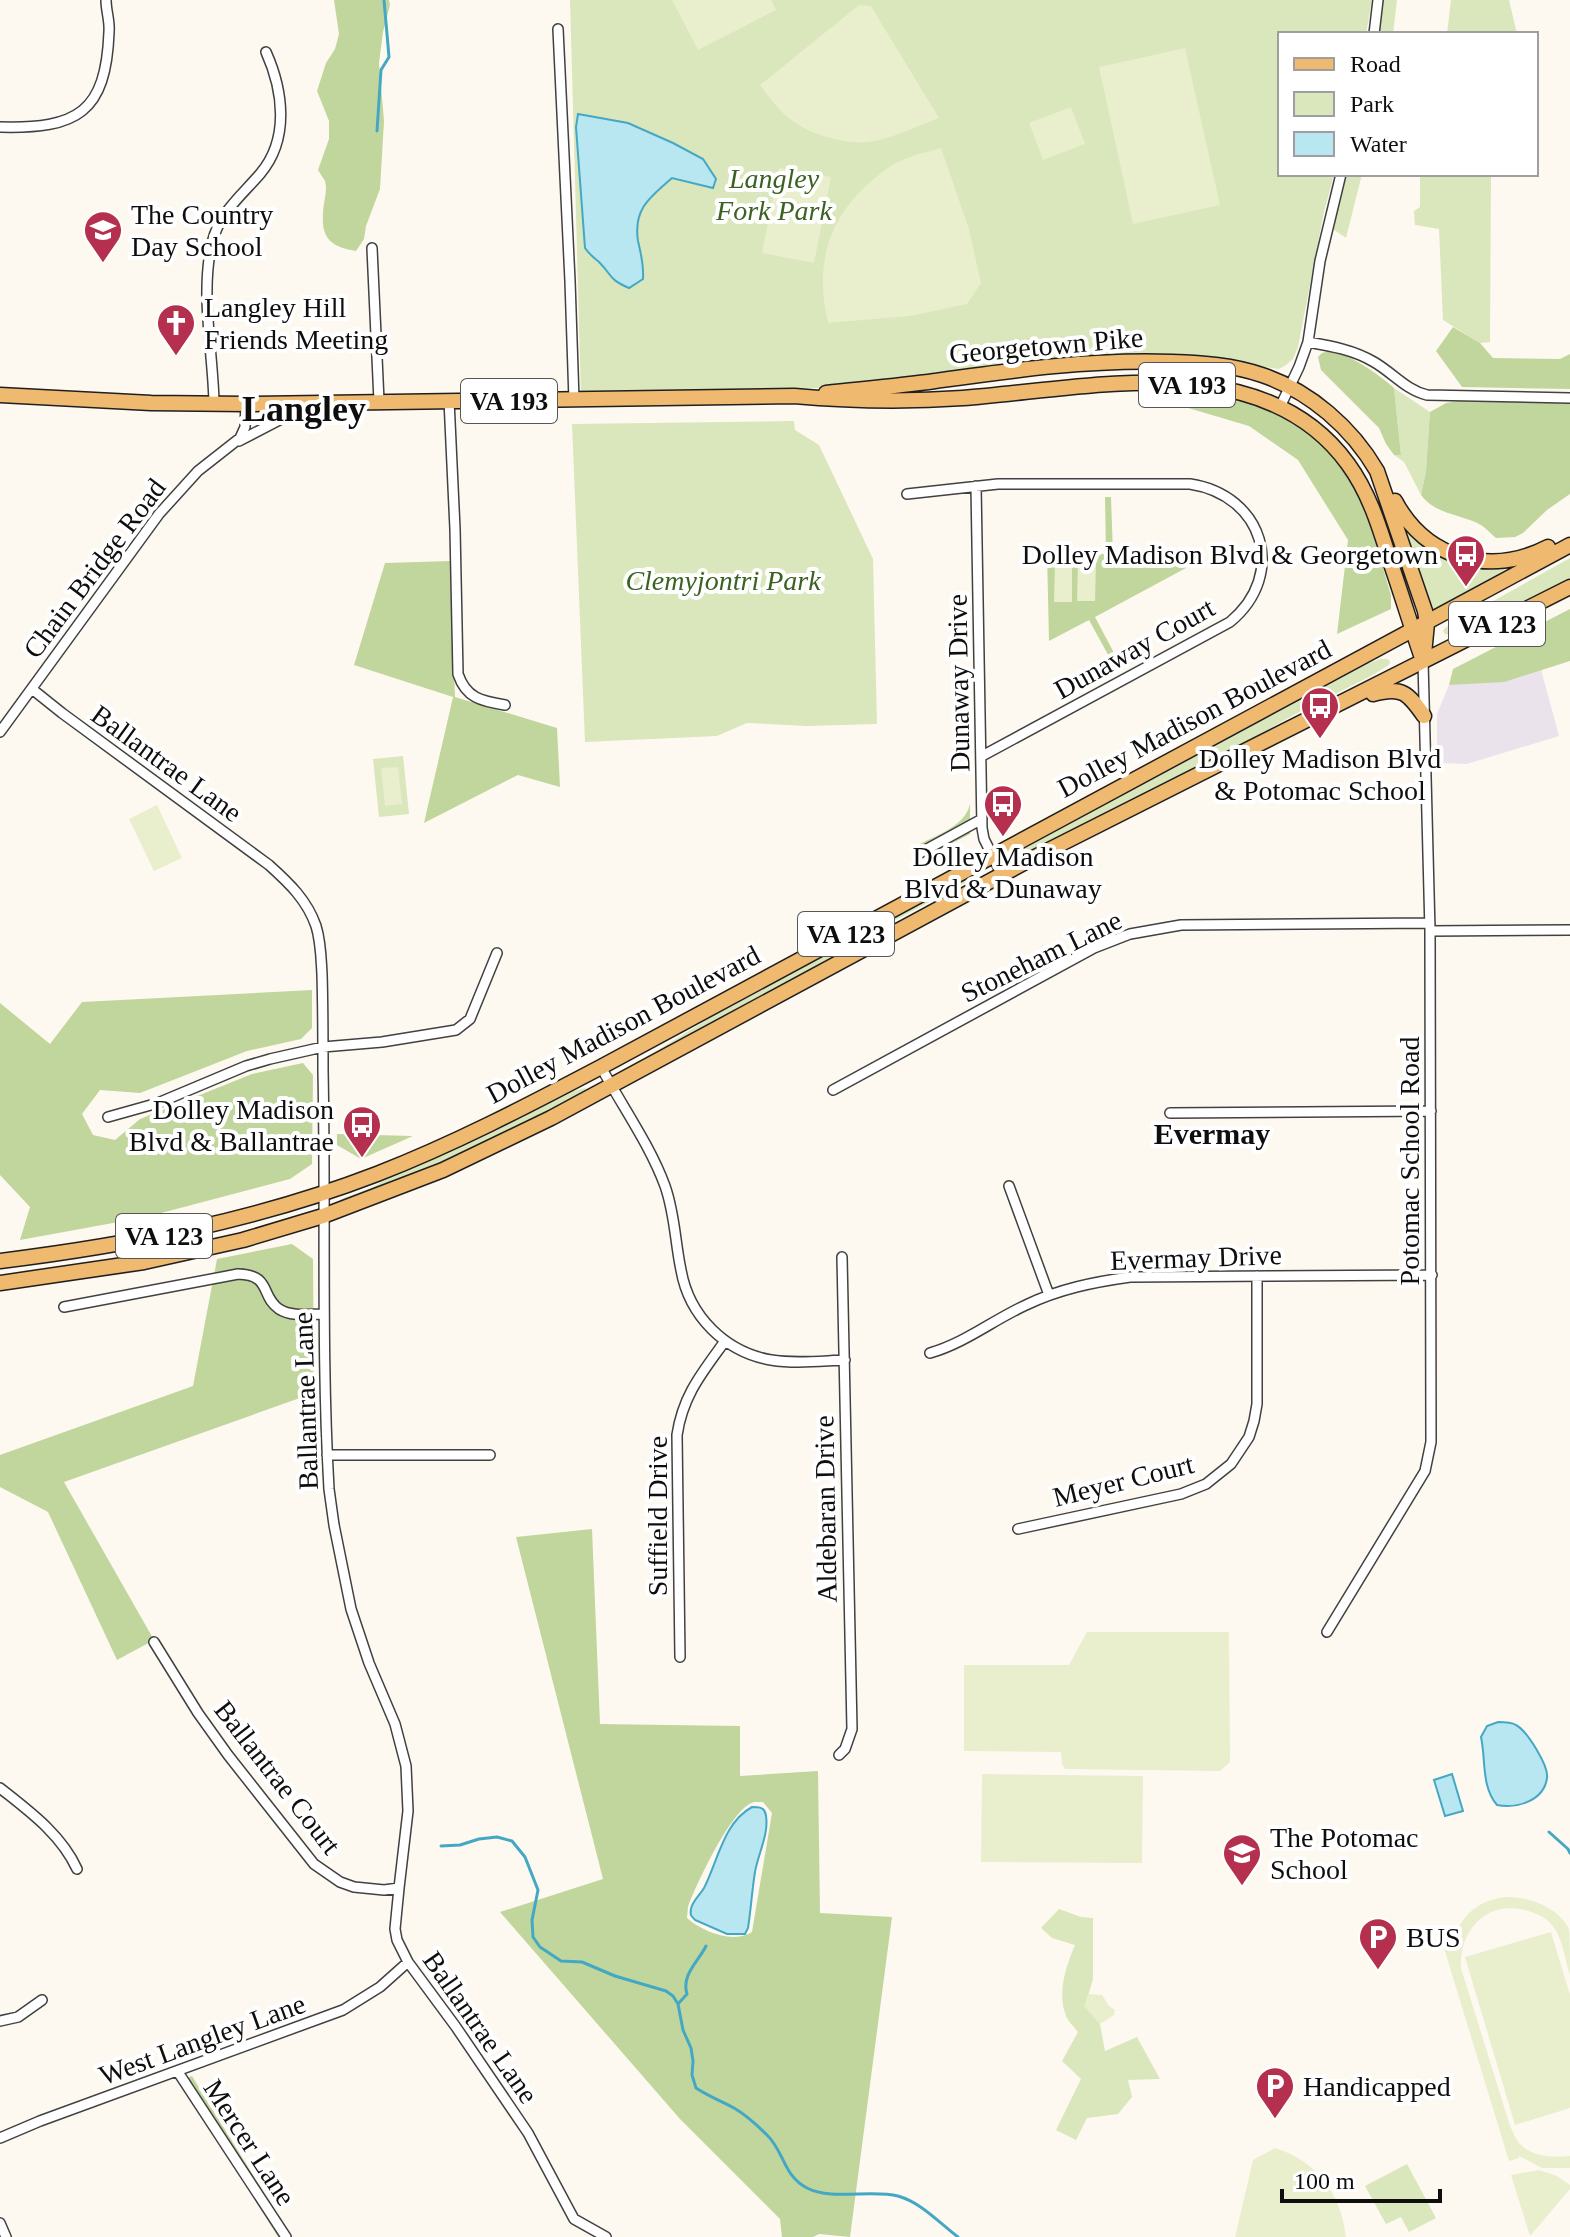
<svg xmlns="http://www.w3.org/2000/svg" width="1570" height="2237" viewBox="0 0 1570 2237" font-family="Georgia,serif">
<style>
.industrial{fill:#eae3ec}
.green{fill:#dae6bc}
.forest{fill:#c1d69c;fill-rule:evenodd}
.pitch{fill:#e9eecd}
.water{fill:#b8e7f2;stroke:#44a8c4;stroke-width:2}
.lines{fill:none;stroke-linecap:round;stroke-linejoin:round}
.stream{stroke:#44a8c4;stroke-width:3}
.minor-casing{stroke:#414141;stroke-width:12}
.primary-casing{stroke:#1f1f1f;stroke-width:17}
.minor{stroke:#fff;stroke-width:9}
.primary{stroke:#efb96f;stroke-width:14}
.labels{text-anchor:middle;stroke-width:8;stroke-linejoin:round;paint-order:stroke}
.shield{fill:#fff;stroke:#565656;stroke-width:2}
.shield-label{font-size:26px;font-weight:bold;fill:#0e0e0e}
.park-label{font-size:28px;font-style:italic;fill:#3b6222;stroke:#fff}
.poi-label{font-size:28px;fill:#0e0e0e;stroke:#fff;text-anchor:start}
.street-label{font-size:28px;fill:#0e0e0e;stroke:#fff}
.neighbourhood-label{font-size:30px;font-weight:bold;fill:#0e0e0e;stroke:#fff}
.district-label{font-size:36px;font-weight:bold;fill:#0e0e0e;stroke:#fff}
</style>
<rect width="100%" height="100%" fill="#fef9f0"/>
<!-- industrial -->
<path class="industrial" d="M1538,658L1559,736L1467,764L1437,763V714L1449,685Z"/>
<!-- green -->
<path class="green" d="M570,0H1372L1366,34H1280V174H1334L1324,212L1298,347L1293,359L1286,365L1279,369L1210,359L1153,355H1106L848,387L581,395Z
M1383,0H1397L1393,34H1379Z
M1451,0H1509L1517,34H1447Z
M1347,174H1362L1346,238L1333,229Z
M1420,174H1491L1490,342L1480,343L1443,320L1439,229L1415,225L1414,211L1420,207Z
M1394,388L1430,412L1426,471L1421,495L1404,462L1394,455H1401Z
M794,421L795,430L819,445L873,559L877,724L807,726L747,723L717,736L585,742L572,424Z
M1397,512L1482,568L1506,569L1429,615Z
M1570,558V581L1464,634L1453,636L1445,634L1443,631L1445,628Z
M1381,659H1387L1390,661L1389,665L1371,676L1299,712L1175,782L1021,858H1016L1017,851L1357,667Z
M403,756L409,814L379,817L373,759Z
M981,870H984V873L871,933L823,965L619,1074L620,1071L658,1050L729,1006Z
M585,1088L588,1091L475,1150L339,1203L341,1199L371,1188L400,1172L561,1095Z
M1059,1909L1081,1917L1093,1918V1979L1085,2006L1100,2024L1105,2051L1137,2037L1160,2079L1128,2080L1132,2097L1118,2114L1087,2118L1076,2140L1056,2130L1081,2079L1062,2061L1078,2032C1074,2027 1068,2021 1066,2016C1057,1993 1066,1966 1075,1945L1052,1938L1041,1928Z
M1407,2164L1436,2218L1409,2232L1401,2217L1386,2224L1365,2186Z"/>
<!-- forest -->
<path class="forest" d="M334,0H389L390,5L383,32L379,63L384,121L380,189L366,226L364,239L356,251C332,247 321,239 323,213C323,203 328,191 325,181C324,179 319,172 318,170L329,139V121L317,91L326,63L335,49L339,34Z
M1453,327L1480,343L1493,358L1560,359L1570,354V389L1462,387L1436,351Z
M1332,350C1354,358 1376,372 1394,388L1401,455H1394L1386,444L1379,428L1321,370L1318,357L1322,353Z
M1181,390C1210,393 1240,394 1267,406C1312,427 1344,461 1363,506C1375,535 1382,566 1391,595V609L1337,634L1348,540L1298,460L1249,426L1168,402L1171,391Z
M1470,399L1570,400V494L1547,510L1523,533L1515,537L1496,538C1491,534 1486,528 1481,525C1461,514 1436,515 1421,495L1426,471L1430,412L1446,403Z
M1105,497H1111L1113,554L1179,555L1186,568L1095,617L1122,668L1117,671L1089,620L1049,641L1047,553L1106,554Z
M450,561L455,697L557,728L560,787L518,775L424,823L453,697L354,665L385,563Z
M1570,609V661L1504,682L1449,685L1453,669Z
M970,804V834L912,864V848C931,837 965,828 970,804Z
M312,990V1028L301,1039L247,1051L140,1093L100,1090L82,1114L93,1135L115,1140L140,1119L252,1074L303,1063L313,1075L312,1164L290,1179L146,1217L20,1240L30,1207L0,1175V1003L50,1044L82,1002Z
M337,1134L413,1136L361,1159L337,1145Z
M292,1244L313,1259L314,1393L64,1482L154,1640L117,1660L48,1512L0,1487V1455L193,1386L217,1259Z
M592,1529L600,1724L740,1726V1776L818,1771L820,1913L892,1917L850,2237L819,2234L813,2237H782L780,2219L680,2119L500,1912L603,1879L516,1537ZM754,1802H763L772,1813L752,1932C733,1944 703,1932 687,1918L688,1907C696,1885 732,1807 754,1802Z
M192,2076L291,2237H278L181,2080Z"/>
<!-- pitch -->
<path class="pitch" d="M672,0H771L776,10L698,50Z
M859,5L871,6L939,118C918,126 897,136 875,141C851,146 812,136 793,121C779,111 770,99 760,85Z
M1185,48L1220,205L1133,224L1099,67Z
M1071,107L1085,144L1043,160L1029,123Z
M941,148L969,229L981,283L967,304L910,316L828,323C815,267 826,221 869,183C878,175 889,166 900,161C913,155 927,152 941,148Z
M779,168L831,177L814,263L762,253Z
M1055,563L1072,564V602H1054Z
M1078,563L1096,564L1095,601H1077Z
M398,767L402,804L385,806L381,768Z
M157,805L182,858L154,871L129,819Z
M1087,1632H1229L1230,1762L1220,1771L1065,1769L1062,1764L1061,1752L964,1751V1665H1069Z
M982,1774L1143,1776L1142,1863L981,1862Z
M1507,1897C1530,1897 1558,1907 1569,1929C1570,1938 1570,1964 1570,1975C1565,1960 1562,1934 1550,1923C1545,1917 1535,1913 1528,1911C1488,1899 1459,1929 1461,1968L1510,2126C1513,2132 1516,2140 1520,2144C1533,2157 1553,2158 1570,2156V2168H1542L1519,2156V2158L1509,2161L1440,1935L1449,1932L1454,1938C1463,1913 1481,1899 1507,1897Z
M1551,1932L1570,1995V2108L1515,2125L1465,1957Z
M1088,1994L1102,1995L1109,2006L1115,2010L1114,2015L1100,2024L1084,2006Z
M1275,2148C1317,2161 1341,2194 1346,2237H1235L1253,2160Z
M1539,2170L1557,2176L1570,2185V2189L1530,2236L1511,2175Z"/>
<!-- water -->
<path class="water" d="M578,114L628,123L673,143L703,159L716,179L713,188L672,178C650,197 633,209 638,241C641,254 644,265 643,279L629,288C608,279 613,276 599,262C593,257 589,254 585,248L576,127Z
M1498,1722C1505,1722 1511,1722 1516,1725C1527,1731 1549,1766 1547,1778C1544,1801 1516,1809 1497,1805C1481,1786 1486,1760 1481,1737L1487,1726Z
M1452,1774L1463,1811L1445,1816L1434,1780Z
M752,1807C759,1807 765,1807 766,1816C769,1834 758,1854 755,1872C752,1890 751,1909 748,1928L745,1934H727L695,1920C691,1915 690,1916 691,1909C692,1901 700,1895 704,1888C718,1861 723,1823 752,1807Z"/>
<g class="lines">
<!-- stream -->
<path class="stream" d="M377,131L381,70L389,57L384,0
M1549,1832L1568,1849L1570,1853
M441,1846L460,1845L479,1839L497,1837L512,1841L525,1857L538,1890L532,1920L533,1937L540,1947L561,1961L582,1962L615,1976L666,1991L673,1996L678,2004L683,2030L691,2048L693,2061L692,2075L696,2088C708,2096 721,2101 734,2108C746,2115 757,2125 767,2135C784,2151 784,2177 807,2188C832,2201 870,2189 898,2196C922,2203 938,2222 958,2237
M678,2004L687,1994C681,1975 698,1962 706,1946"/>
<!-- minor casing -->
<g class="minor-casing">
<path id="minor" d="M558,29L570,281L574,400
M1374,34L1378,0
M0,127C77,129 106,113 109,32C110,21 106,11 106,0
M372,248L379,401
M1308,342C1331,346 1354,350 1374,362C1393,373 1406,390 1427,395L1570,398
M449,400L455,529L458,674C466,698 481,701 505,705
M214,403C213,352 200,293 212,243C219,213 241,196 260,174C290,139 283,90 266,52
M1280,407L1299,367L1308,342L1320,261L1341,174
M239,441L291,414L294,403
M976,486L982,828L984,839L1002,875
M907,494L998,484H1190C1263,495 1288,574 1230,622L982,756
M32,689L62,713L269,865C289,883 307,900 316,926C321,942 321,958 322,974C323,1007 323,1039 323,1071C326,1211 321,1350 329,1489L334,1525L351,1609L369,1663L395,1724L406,1766L408,1811L399,1888L395,1929L397,1940L408,1962L456,2027L528,2133L574,2219L606,2237
M0,732L159,514L198,471L240,438L245,427L246,404
M918,854L982,819
M1430,931L1570,930
M601,1067C622,1106 650,1145 665,1186C675,1214 675,1242 681,1270C689,1316 725,1352 771,1360C795,1364 820,1361 845,1360
M833,1090L1094,948L1130,934L1181,925L1430,923
M1170,1113L1431,1111
M108,1117L158,1103L246,1066L270,1059L323,1047L382,1042L456,1030L470,1019L497,953
M1009,1186L1049,1295
M64,1307L238,1274C272,1275 260,1296 279,1309C291,1317 310,1314 324,1314
M930,1353C965,1343 993,1320 1026,1305C1059,1289 1094,1282 1130,1277L1432,1275
M327,1455H490
M1018,1529L1181,1494L1206,1484L1231,1464L1249,1437L1254,1421L1257,1404V1276
M1327,1632L1425,1471L1431,1442L1430,931L1423,661
M154,1642L198,1713L228,1755L314,1864L340,1882L354,1887L384,1890L399,1888
M680,1657L677,1435C683,1395 702,1373 725,1341
M839,1755L845,1749L852,1729L842,1257
M0,1788C29,1811 61,1834 77,1869
M0,2021L18,2017L42,2000
M178,2072L286,2237
M0,2138L40,2121L343,2010L380,1987L408,1962
M0,2223L6,2237"/>
</g>
<!-- primary casing -->
<g class="primary-casing">
<path id="primary" d="M826,393C863,389 899,386 935,381C1014,370 1092,359 1172,362C1203,363 1233,365 1262,375C1310,391 1352,428 1377,471L1425,611L1427,623L1424,654
M0,395L151,403L246,404L794,396C851,401 906,402 963,398C1087,389 1262,345 1348,464C1370,494 1380,529 1391,564C1402,596 1412,629 1423,661
M1395,501C1426,559 1490,577 1548,547
M1373,694C1402,686 1408,693 1424,716
M0,1261C129,1245 255,1221 377,1174C454,1144 527,1106 601,1067L1570,545
M0,1283L144,1262L243,1240L323,1216L443,1170L551,1118L1031,859L1570,587"/>
</g>
<!-- minor -->
<use href="#minor" class="minor"/>
<!-- primary -->
<use href="#primary" class="primary"/>
</g>
<!-- icons -->
<defs>
<g id="school-pin" transform="scale(2)"><path d="M0 17L-7.5 6A9.5 9.5 0 1 1 7.5 6Z" fill="#b52f4e" stroke="#fff"/><path d="M0-5L7-2L0 1L-7-2ZM-4 1L0 2.5L4 1V4Q0 6-4 4Z" fill="#fff"/></g>
<g id="church-pin" transform="scale(2)"><path d="M0 17L-7.5 6A9.5 9.5 0 1 1 7.5 6Z" fill="#b52f4e" stroke="#fff"/><path d="M-1.2-6h2.4v3.5h3.3v2.4h-3.3V6h-2.4V-.1h-3.3v-2.4h3.3Z" fill="#fff"/></g>
<g id="bus-pin" transform="scale(2)"><path d="M0 17L-7.5 6A9.5 9.5 0 1 1 7.5 6Z" fill="#b52f4e" stroke="#fff"/><path d="M-5-6H5V4H4V6H2V4H-2V6H-4V4H-5ZM-3.5-4V0h7V-4ZM-3.5 1.2v1.5H-2V1.2ZM2 1.2v1.5H3.5V1.2Z" fill="#fff"/></g>
<g id="parking-pin" transform="scale(2)"><path d="M0 17L-7.5 6A9.5 9.5 0 1 1 7.5 6Z" fill="#b52f4e" stroke="#fff"/><path d="M-3.5-5.5H1a3.5 3.5 0 0 1 0 7H-1V5.5H-3.5ZM-1-3.4V-.6H.8a1.4 1.4 0 0 0 0-2.8Z" fill="#fff"/></g>
</defs>
<g fill-rule="evenodd">
<use href="#school-pin" x="103" y="230"/>
<use href="#church-pin" x="176" y="323"/>
<use href="#bus-pin" x="1466" y="554"/>
<use href="#bus-pin" x="1320" y="706"/>
<use href="#bus-pin" x="1003" y="804"/>
<use href="#bus-pin" x="362" y="1125"/>
<use href="#school-pin" x="1242" y="1853"/>
<use href="#parking-pin" x="1378" y="1937"/>
<use href="#parking-pin" x="1275" y="2086"/>
</g>
<g class="labels">
<!-- shield labels -->
<g class="shield">
<rect x="1139" y="363" width="96" height="44" rx="6"/>
<rect x="461" y="379" width="96" height="44" rx="6"/>
<rect x="1449" y="602" width="96" height="44" rx="6"/>
<rect x="798" y="912" width="96" height="44" rx="6"/>
<rect x="116" y="1214" width="96" height="44" rx="6"/>
</g>
<g class="shield-label">
<text x="1187" y="394">VA 193</text>
<text x="509" y="410">VA 193</text>
<text x="1497" y="633">VA 123</text>
<text x="846" y="943">VA 123</text>
<text x="164" y="1245">VA 123</text>
</g>
<!-- park labels -->
<g class="park-label">
<text x="774" y="188">Langley<tspan x="774" dy="32">Fork Park</tspan></text>
<text x="723" y="590">Clemyjontri Park</text>
</g>
<!-- poi labels -->
<g class="poi-label">
<text x="131" y="224">The Country<tspan x="131" dy="32">Day School</tspan></text>
<text x="204" y="317">Langley Hill<tspan x="204" dy="32">Friends Meeting</tspan></text>
<text x="1438" y="564" text-anchor="end">Dolley Madison Blvd &amp; Georgetown</text>
<text x="1320" y="768" text-anchor="middle">Dolley Madison Blvd<tspan x="1320" dy="32">&amp; Potomac School</tspan></text>
<text x="1003" y="866" text-anchor="middle">Dolley Madison<tspan x="1003" dy="32">Blvd &amp; Dunaway</tspan></text>
<text x="334" y="1119" text-anchor="end">Dolley Madison<tspan x="334" dy="32">Blvd &amp; Ballantrae</tspan></text>
<text x="1270" y="1847">The Potomac<tspan x="1270" dy="32">School</tspan></text>
<text x="1406" y="1947">BUS</text>
<text x="1303" y="2096">Handicapped</text>
</g>
<!-- street labels -->
<g class="street-label">
<text transform="translate(1046 345) rotate(-5)" y="10">Georgetown Pike</text>
<text transform="translate(94 568) rotate(-53)" y="10">Chain Bridge Road</text>
<text transform="translate(1134 648) rotate(-29)" y="10">Dunaway Court</text>
<text transform="translate(958 683) rotate(-91)" y="10">Dunaway Drive</text>
<text transform="translate(1194 718) rotate(-28)" y="10">Dolley Madison Boulevard</text>
<text transform="translate(167 763) rotate(36)" y="10">Ballantrae Lane</text>
<text transform="translate(1041 956) rotate(-26)" y="10">Stoneham Lane</text>
<text transform="translate(623 1024) rotate(-28)" y="10">Dolley Madison Boulevard</text>
<text transform="translate(1409 1161) rotate(-90)" y="10">Potomac School Road</text>
<text transform="translate(1196 1257) rotate(-2)" y="10">Evermay Drive</text>
<text transform="translate(305 1401) rotate(-92)" y="10">Ballantrae Lane</text>
<text transform="translate(1123 1480) rotate(-14)" y="10">Meyer Court</text>
<text transform="translate(825 1509) rotate(-91)" y="10">Aldebaran Drive</text>
<text transform="translate(657 1516) rotate(-90)" y="10">Suffield Drive</text>
<text transform="translate(278 1777) rotate(52)" y="10">Ballantrae Court</text>
<text transform="translate(481 2027) rotate(55)" y="10">Ballantrae Lane</text>
<text transform="translate(202 2039) rotate(-20)" y="10">West Langley Lane</text>
<text transform="translate(250 2142) rotate(57)" y="10">Mercer Lane</text>
</g>
<!-- neighbourhood labels -->
<g class="neighbourhood-label">
<text x="1212" y="1144">Evermay</text>
</g>
<!-- district labels -->
<g class="district-label">
<text x="304" y="421">Langley</text>
</g>
</g>
<!-- legend -->
<rect x="1278" y="32" width="260" height="144" fill="#ffffff" stroke="#9f9f9f" stroke-width="2"/>
<rect x="1294" y="58" width="40" height="12" fill="#efb96f" stroke="#9f9f9f" stroke-width="2"/>
<text x="1350" y="72" font-size="24" fill="#0e0e0e">Road</text>
<rect x="1294" y="92" width="40" height="24" fill="#dae6bc" stroke="#9f9f9f" stroke-width="2"/>
<text x="1350" y="112" font-size="24" fill="#0e0e0e">Park</text>
<rect x="1294" y="132" width="40" height="24" fill="#b8e7f2" stroke="#9f9f9f" stroke-width="2"/>
<text x="1350" y="152" font-size="24" fill="#0e0e0e">Water</text>
<!-- scale -->
<path d="M1282 2189v12h158v-12" fill="none" stroke="#0e0e0e" stroke-width="4"/>
<text x="1294" y="2189" font-size="24" fill="#0e0e0e" stroke="#ffffff" stroke-width="6" paint-order="stroke">100 m</text>
</svg>
